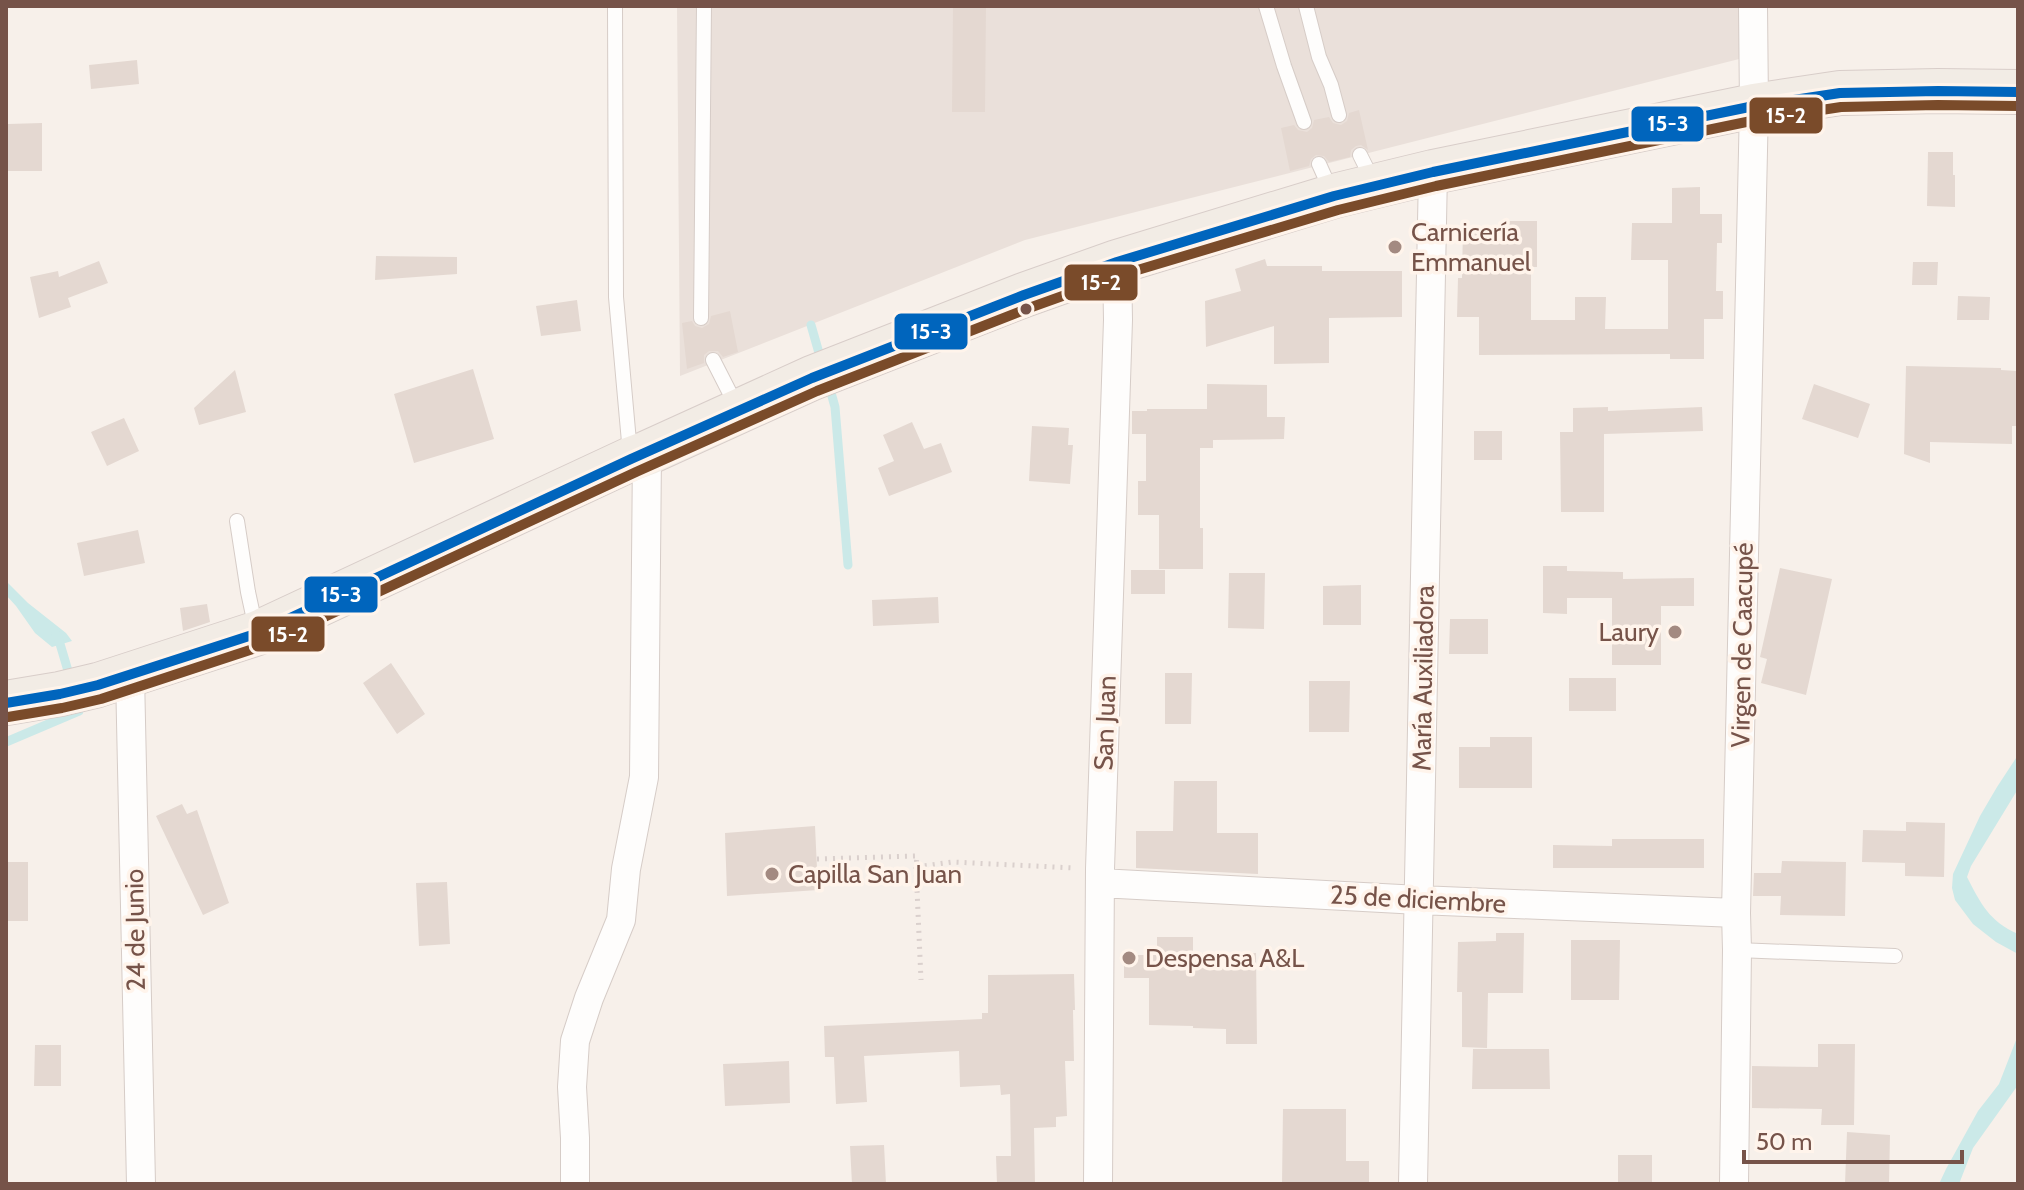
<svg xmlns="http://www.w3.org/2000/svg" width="2024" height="1190" viewBox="0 0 2024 1190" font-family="Cabin,sans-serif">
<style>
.industrial{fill:#eae0da}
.water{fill:#cbe9e8}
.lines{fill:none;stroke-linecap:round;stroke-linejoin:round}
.stream{stroke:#cbe9e8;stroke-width:9}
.building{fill:#e4d8d1}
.service-casing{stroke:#d6ccc7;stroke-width:16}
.minor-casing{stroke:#d6ccc7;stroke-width:30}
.primary-casing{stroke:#d8cdc9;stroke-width:46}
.path{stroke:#dad0cd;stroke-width:5;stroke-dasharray:2 6;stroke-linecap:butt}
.service{stroke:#fefdfc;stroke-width:14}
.minor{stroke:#fefdfc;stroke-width:28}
.primary{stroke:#f2ece5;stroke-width:44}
.bus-1-casing{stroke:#fff4eb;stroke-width:16}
.bus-2-casing{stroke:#fff4eb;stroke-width:16}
.bus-1{stroke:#0065bd;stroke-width:10}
.bus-2{stroke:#7a4b2a;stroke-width:10}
.poi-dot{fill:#a38a81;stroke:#fff4eb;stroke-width:3}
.bus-dot{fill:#765349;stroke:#fff4eb;stroke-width:3}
.labels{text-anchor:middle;stroke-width:7;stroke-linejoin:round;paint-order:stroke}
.poi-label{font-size:26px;fill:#765349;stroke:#fff4eb;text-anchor:start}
.street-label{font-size:26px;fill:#765349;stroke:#fff4eb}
.line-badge{stroke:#fff4eb;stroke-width:3}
.badge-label{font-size:22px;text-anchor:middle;font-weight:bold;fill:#fff}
</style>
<rect width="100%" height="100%" fill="#f7f0ea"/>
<!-- industrial -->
<path class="industrial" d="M677,6H1746L1747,57L1025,240L680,376Z"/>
<!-- water -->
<path class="water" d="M6,581L28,603L66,633L72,641L52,647L35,633L16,606L6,595Z
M2018,755V789L1971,866L1967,877C1981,904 1989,921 2018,934V954L1996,942L1973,924L1955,900L1952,888L1953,874L1980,816L1997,787Z
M2018,1035V1085L1973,1148L1959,1184H1939L1946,1169L1978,1111L1999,1084Z"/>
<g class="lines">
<!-- stream -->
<path class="stream" d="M811,325L821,360
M828,382L835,407L848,565
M56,634L58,637L71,681
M6,742L79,711L78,706"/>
</g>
<!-- building -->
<path class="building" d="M953,6H986L985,112H952Z
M137,60L139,84L91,89L89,65Z
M1359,110L1368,150L1361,145L1356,146L1351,150L1350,157L1329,162L1324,156L1316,155L1311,159L1309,166L1290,171L1281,128L1294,125L1298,130L1307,132L1312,128L1314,120L1329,117L1333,123L1341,125L1347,121L1349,113Z
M42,123V171H8V124Z
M1928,152H1953V175H1955V207L1927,206Z
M1700,187V214H1722V243H1717L1716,291H1723V319H1704V359H1670V354L1479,355V317H1457L1458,278H1462L1463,226H1507V221H1537V267H1531V320H1575V297H1606L1605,329H1668V260H1631L1632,223H1672V188Z
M376,256L457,257V274L375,280Z
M1265,259L1267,266H1322V271H1402V317L1329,318V363L1274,364V326L1206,347L1205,301L1241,291L1235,269Z
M99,261L108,283L68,298L71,307L39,318L30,277L58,271L59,277Z
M1913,262H1938L1937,285H1912Z
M1958,296L1990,297L1989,320H1957Z
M577,300L581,331L541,336L536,306Z
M730,311L738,352L723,357L718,351H709L704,355V363L687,369L682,323L692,321L695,326L702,328L709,324L711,316Z
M1906,366L2001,368V370L2017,371L2016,426H2012V444L1930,442V463L1904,454Z
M473,369L494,439L414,463L394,394Z
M235,370L246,412L199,425L194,408Z
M1207,384L1267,385V417H1285L1284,439L1213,440V448H1200V528H1203V569H1159V515H1138V481H1146V434H1132V411H1147V409H1207Z
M1814,384L1870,404L1858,438L1802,419Z
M1608,407V411L1702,407L1703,431L1604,434V512H1561L1560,432H1573V408Z
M124,418L139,451L107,466L91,432Z
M912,422L924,449L941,443L952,472L889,496L878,468L894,461L883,435Z
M1032,426L1069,428L1068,445H1073L1070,484L1029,481Z
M1474,431H1502V460H1474Z
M138,530L145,563L84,576L77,543Z
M1543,566H1567V571L1623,572V579L1694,578V606H1661V665H1612V598H1567V614L1543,613Z
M1780,568L1832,579L1806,695L1761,683L1767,659L1760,657Z
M1131,570H1165V594H1131Z
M1229,573H1265L1264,629L1228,628Z
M1361,585V625H1323V586Z
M938,597L939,623L873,626L872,600Z
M207,604L210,622L183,631L180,608Z
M1450,619H1488V654H1449Z
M391,663L425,714L397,734L363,683Z
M1165,673H1192L1191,724H1165Z
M1569,678H1616V711H1569Z
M1309,681H1350L1349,732H1309Z
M1490,737H1532V788H1459V747H1490Z
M1174,781H1217V833H1258V874L1136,868V831H1173Z
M182,804L187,814L197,810L229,903L203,915L156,816Z
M1906,822L1945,823L1944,877L1905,876V863L1862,862L1863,830L1906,831Z
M815,826L818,890L727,896L725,833Z
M1612,839H1704V868H1553V845L1612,846Z
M1782,861L1846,862L1845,916L1780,915L1781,896H1753L1754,873H1781Z
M6,862H28V921H6Z
M447,882L450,944L419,946L416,883Z
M1496,933H1524L1523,993H1488L1487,1048L1462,1047V992H1457L1458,942L1496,941Z
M1157,937H1193V953H1256L1257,1044H1226V1029L1193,1028V1026L1149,1025V978H1124V955H1157Z
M1571,940H1620L1619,1000H1571Z
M1074,974L1075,1010H1073L1074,1061H1065L1067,1116L1056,1117V1127L1034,1128L1035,1184H997L996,1156H1011L1010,1094L1001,1095L1000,1085L960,1087L959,1051L864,1056L867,1102L836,1104L834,1057H825L824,1026L982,1019V1013H988V975Z
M1818,1044H1855L1854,1125H1821L1822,1109L1752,1108V1066L1818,1067Z
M35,1045H61V1086H34Z
M1473,1049H1549L1550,1089H1472Z
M789,1061L790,1103L725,1106L723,1064Z
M1283,1109H1346V1161H1369V1184H1282Z
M1847,1132L1890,1135L1889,1184H1845Z
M884,1145L886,1184H852L850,1146Z
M1618,1155H1652V1184H1618Z"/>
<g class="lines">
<!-- service casing -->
<g class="service-casing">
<path id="service" d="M615,6L616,297L630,453
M1266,6L1284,66L1304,122
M1306,6L1319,57L1331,85L1339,115
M1360,155L1373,181
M1319,164L1332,193
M701,318L704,6
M713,360L737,407
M237,521L248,592L256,629
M1737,950L1895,956"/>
</g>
<!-- minor casing -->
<g class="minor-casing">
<path id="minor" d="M130,675L141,1184
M1100,883L1419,900L1736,913
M575,1184V1138L572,1087L575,1041L589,998L621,920L626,869L644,777L647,453
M1098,1184L1100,869L1118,320L1117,262
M1413,1184L1433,172
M1734,1184L1737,950L1736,913L1754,106L1753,6"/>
</g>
<!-- primary casing -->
<g class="primary-casing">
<path id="primary" d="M6,703L60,694L98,685L258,633L631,459L647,453L812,378L1024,295L1117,262L1334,196L1433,172L1754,106L1840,93L1938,91L2018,92"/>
</g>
<!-- path -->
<path class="path" d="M817,859L917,856L916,867L952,862L1075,868
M916,867L921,980"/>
<!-- service -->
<use href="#service" class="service"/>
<!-- minor -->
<use href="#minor" class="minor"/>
<!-- primary -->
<use href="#primary" class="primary"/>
<!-- bus-1 casing -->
<g class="bus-1-casing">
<path id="bus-1" d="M6,703L60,694L98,685L258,633L631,459L812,378L1024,295L1117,262L1334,196L1433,172L1754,106L1840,93L1938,91L2018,92"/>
</g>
<!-- bus-2 casing -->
<g class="bus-2-casing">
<path id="bus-2" d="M8,717L62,708L101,699L262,646L636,472L817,391L1029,308L1121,275L1338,210L1436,186L1756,120L1841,107L1938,105L2018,106"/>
</g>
<!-- bus-1 -->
<use href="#bus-1" class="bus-1"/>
<!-- bus-2 -->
<use href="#bus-2" class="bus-2"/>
</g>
<!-- markers -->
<g class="poi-dot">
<circle cx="1395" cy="247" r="8"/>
<circle cx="1675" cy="632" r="8"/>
<circle cx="772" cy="874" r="8"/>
<circle cx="1129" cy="958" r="8"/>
</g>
<circle class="bus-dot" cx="1026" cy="309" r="7"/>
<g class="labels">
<!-- poi labels -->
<g class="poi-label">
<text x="1411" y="241">Carnicería<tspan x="1411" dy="30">Emmanuel</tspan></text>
<text x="1659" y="641" text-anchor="end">Laury</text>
<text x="788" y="883">Capilla San Juan</text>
<text x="1145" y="967">Despensa A&amp;L</text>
</g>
<!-- street labels -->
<g class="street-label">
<text transform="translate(1742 645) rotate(-89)" y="9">Virgen de Caacupé</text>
<text transform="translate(1423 678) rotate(-89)" y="9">María Auxiliadora</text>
<text transform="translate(1105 723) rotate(-88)" y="9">San Juan</text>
<text transform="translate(1418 899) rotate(3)" y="9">25 de diciembre</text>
<text transform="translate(135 930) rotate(-91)" y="9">24 de Junio</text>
</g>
</g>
<g class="line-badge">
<rect x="1748" y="96" width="76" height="39" rx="8" fill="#7a4b2a"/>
<rect x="1630" y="105" width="75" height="38" rx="8" fill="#0065bd"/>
<rect x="1063" y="263" width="76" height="39" rx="8" fill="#7a4b2a"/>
<rect x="893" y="312" width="76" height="39" rx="8" fill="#0065bd"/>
<rect x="303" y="575" width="76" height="39" rx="8" fill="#0065bd"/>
<rect x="250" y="615" width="76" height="38" rx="8" fill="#7a4b2a"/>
</g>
<g class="badge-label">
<text x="1786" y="123">15-2</text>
<text x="1668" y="131">15-3</text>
<text x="1101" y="290">15-2</text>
<text x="931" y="339">15-3</text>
<text x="341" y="602">15-3</text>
<text x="288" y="642">15-2</text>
</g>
<!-- border -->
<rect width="2024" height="1190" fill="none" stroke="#765349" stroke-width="16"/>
<!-- scale -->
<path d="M1744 1150v12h218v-12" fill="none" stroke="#765349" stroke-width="4"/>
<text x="1756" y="1150" font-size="24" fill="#765349" stroke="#fff4eb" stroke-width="6" paint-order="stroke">50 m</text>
</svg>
